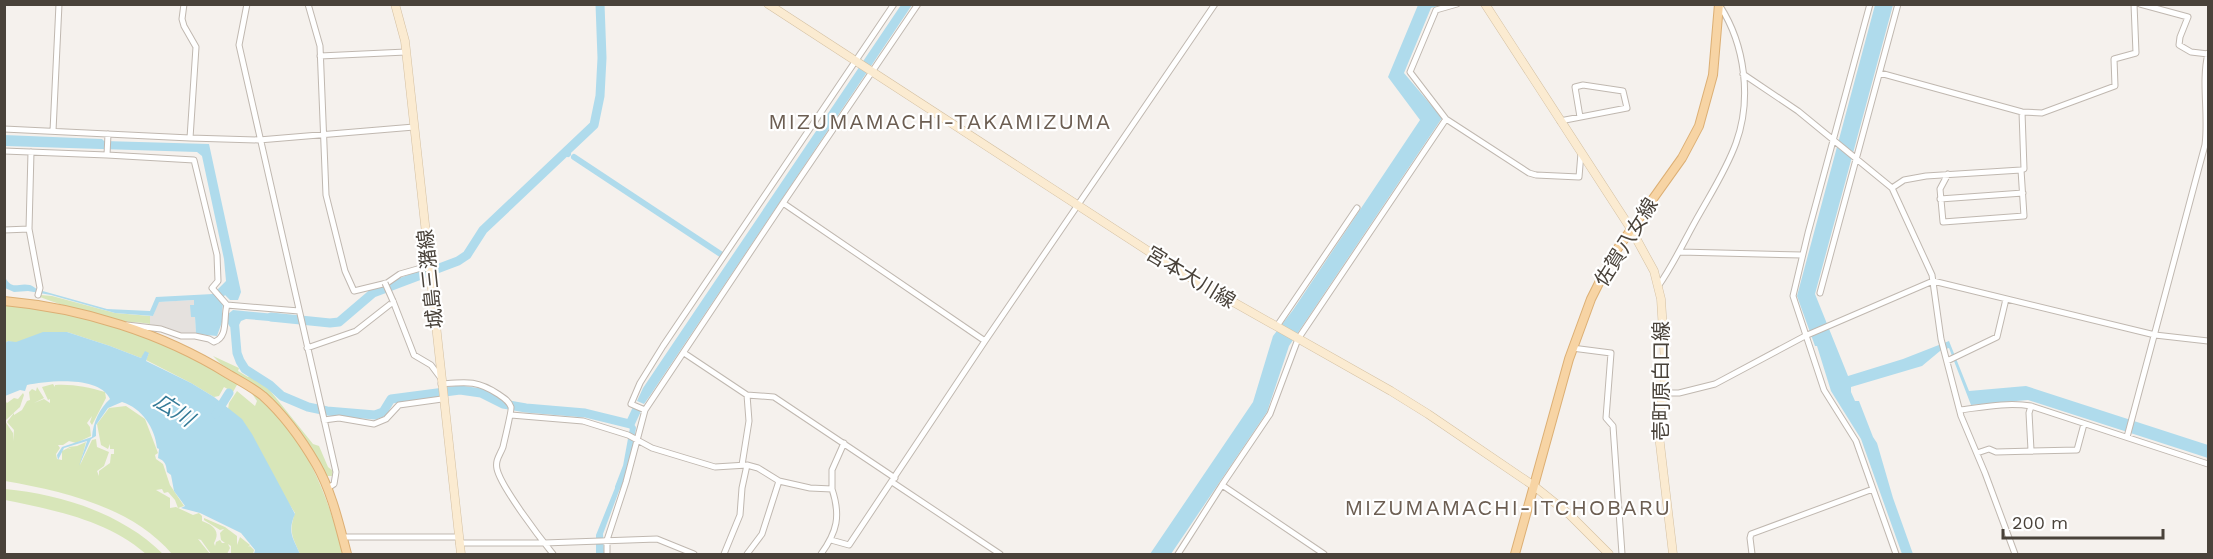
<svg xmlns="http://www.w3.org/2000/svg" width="2213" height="559" viewBox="0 0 2213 559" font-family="'Work Sans','Noto Sans JP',sans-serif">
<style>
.industrial{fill:#e5e1de}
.green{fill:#d8e6b9}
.water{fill:#afdbec}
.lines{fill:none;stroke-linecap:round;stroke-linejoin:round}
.canal{stroke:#afdbec;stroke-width:6}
.river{stroke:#afdbec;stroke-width:9}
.street-casing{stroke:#c0b8b0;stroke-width:7}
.secondary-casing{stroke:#d4c0a2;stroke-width:9}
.primary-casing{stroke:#dcaf74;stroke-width:10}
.street{stroke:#fff;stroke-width:5}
.secondary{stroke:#fbebd1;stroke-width:8}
.primary{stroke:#f7d4a4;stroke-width:8}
.street-bridge-casing{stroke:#c0b8b0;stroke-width:7;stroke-linecap:butt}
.street-bridge{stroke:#fff;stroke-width:5}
.labels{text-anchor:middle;stroke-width:4.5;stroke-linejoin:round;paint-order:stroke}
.street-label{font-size:20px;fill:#49423a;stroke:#fff}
.water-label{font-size:21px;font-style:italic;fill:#347a97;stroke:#fff}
.quarter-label{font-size:22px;letter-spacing:1.5px;fill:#6c5e52;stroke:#fff}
</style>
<rect width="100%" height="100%" fill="#f5f1ed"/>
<!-- industrial -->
<path class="industrial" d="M194,300V305H191V317H195L196,334H180L150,324V316H153L158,302Z"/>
<!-- green -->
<path class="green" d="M41,295L52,296L115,313L150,316V324C139,322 128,322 117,321C90,316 65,306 40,297Z
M5,304C57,309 130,325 178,350C198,360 218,372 238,383L233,392L224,387L219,396L214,397L191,383L146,360L149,353L141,358L110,346L67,332L16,343L8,341L5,343Z
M213,356L239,368L238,371L248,377L250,376L268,388L313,444L319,446L328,467L333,471L332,476H326L264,392L221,364Z
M53,384L55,387V385C73,384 88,387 105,392L106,398L92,425L90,422L92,416L87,423L90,427L91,436L76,443L69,441L63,445H58L60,448L56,454L57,459L62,460V451L68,448L71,449L68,447L77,446L86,442L80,465L92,440L96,439L97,447L109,452L104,466L97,471L99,476V471L110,463L111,454H114V449H110V444L108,449L101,445L97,424L109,408L126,406L145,419L158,453L155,455L156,459L163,464L170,485L184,506L178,508L175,500L168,492L164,493L162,489L156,490L170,498V508L176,507L193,515L199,513L202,516V521C213,525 221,531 214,543L215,546L216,542L220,540L222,543H225L221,540L220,533L224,529L220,530L204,520V518L225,527L237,536V545L240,537L250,545L248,547L250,546L254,550L253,554H231V546L228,544L230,548L227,554H211L201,540L198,539L210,554H172C132,507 63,491 5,481V401L7,403L14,398L18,399L23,393L24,395L20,407L5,421L13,433V441L14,430L7,422L14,413V415L22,410L27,401L30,400L29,392L32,389L36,391L37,387L44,398L34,403L44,399L50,403V399L48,400L42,387Z
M237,391L255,406L257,401L251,392C303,427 328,496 343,554H300C293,538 288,532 295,513L228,409L229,403Z
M5,489C61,494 123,514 163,554H146C107,520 54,510 5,500Z"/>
<!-- water -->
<path class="water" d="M901,5H912L649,397L644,404L637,401L643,388Z
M1418,5H1441L1431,8L1404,73L1442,118L1289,346L1267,412L1171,554H1150L1253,402L1273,336L1293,310L1420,120L1388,77Z
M1875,5H1893L1815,294L1848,376L1903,359L1949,341L1969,391L2026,386L2208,445V458L2028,400L1971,405L1949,348L1940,351L1922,366L1851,387V392L1855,401H1859L1873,437L1877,443L1893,498L1913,554H1902L1861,439L1831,391L1817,346H1815L1797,296Z
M4,135L102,139L104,141L209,144L241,292L238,300H230L225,295L220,301L223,304L222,313L228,314L233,310L285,315L281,322L246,319L241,321L238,327H230L227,322H222L217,336L196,334L195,317H191L190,305H194V300L159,302L153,316L115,313L51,295L28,291L14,292L5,288L4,275C12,292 17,282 30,285C33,286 36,289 39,290L107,309L150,311L156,297L213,294L226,281L224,259L202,156L197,152L5,146Z
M43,332H67L110,346L141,358L145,351L149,353L146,361L191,383L214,397L242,419L252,434L295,514C287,532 293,538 300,554H254L255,550L241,533L200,513L181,508L185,506L174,491L171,475L167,472C166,464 165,461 158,458L159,449L157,448C155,428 142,408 122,402L108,408L96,425V436L91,439L79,466L87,441L64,448L58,460L57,455L62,447L92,437C93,422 100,408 110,399C99,375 47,381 27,385L25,391L20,390L5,396V343L8,341L16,342Z
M621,479L622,483L603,534L604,554H596V535L617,483Z"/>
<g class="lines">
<!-- canal -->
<path class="canal" d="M565,152L568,154
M574,157L722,255
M618,487L626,466L633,428L630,424"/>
<!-- river -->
<path class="river" d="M271,317L330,323L339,322L373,293L458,261L467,255L483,230L594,125L600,96L602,58L600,4
M234,318L237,353L240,361L245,369L270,385L282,396L308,407L327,411L375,415L383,412L391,399L460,390L481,393L503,404L526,408L585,413L630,424L637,409
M216,414L229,393"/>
<!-- street casing -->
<g class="street-casing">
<path id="street" d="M247,4L239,45L336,472L334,484L328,488
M308,4L320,46L326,195L345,271L354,291L387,283L400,274L428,266
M1457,4L1436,10L1410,72L1446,119L1529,173L1536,175L1579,177L1581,153
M1870,4L1808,233L1793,296L1824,390L1856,441L1896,554
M2140,4L2188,17L2180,37L2179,45L2191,52L2208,54
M320,56L406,52
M1880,73L2022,112L2042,113L2115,86L2114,59L2136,53L2134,4
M1743,74L1798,111L1892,188L1932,275L1941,339L1961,416L1985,473L2015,554
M1560,121L1627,108L1623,91L1583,85L1575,87L1580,117
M4,129L190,138L196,47L184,26L182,19L184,4
M53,131L59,4
M190,138L259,140L414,127
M4,151L107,155L108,134
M31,152L29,229L40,288L38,295
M107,155L194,160L217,255L218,281L212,288L227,305
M1948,174L1940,189L1943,222L2024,216L2021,170L2024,169L2022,112
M1892,188L1904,180L1926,176L2021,170
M1940,199L2023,193
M783,203L985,341
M4,230L29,229
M1680,252L1802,255
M1659,285C1675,262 1686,237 1700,213C1713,190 1727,168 1736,143C1752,99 1745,45 1720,6
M1820,293L1898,4
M393,301L414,355L431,365L440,377
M127,325L161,329L181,336H195L209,339L214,342C229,337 223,317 227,305L299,311
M1277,326L1357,208
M307,348L356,331L393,302
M1572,348L1611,353L1606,418L1613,426L1622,554
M684,353L747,395L774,397L895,478
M1947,361L1997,337L2006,299
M441,384C466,382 477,380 498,394C504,398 509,401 511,407C512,410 504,442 503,447C500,455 495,460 497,469C501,487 540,538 553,554
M1664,393H1679L1715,384L1805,336L1933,281L2155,335L2208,341
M2031,406L2029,413L2031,450
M645,410L631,404L640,383L663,346L894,4
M1960,410C1983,407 2008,402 2031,406L2208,464
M511,415L583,421L628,435L652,448L685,458L715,467L747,465L758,468L779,481L810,488L832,489C841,516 837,532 821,554
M324,420L339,418L374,424L386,419L399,405L442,399
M2127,437L2205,145C2209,114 2201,83 2208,53
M1977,453L1989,449L1996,452L2077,450L2084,424
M742,465L749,421L747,395
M892,482L1000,554
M1222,485L1324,554
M832,489V470L844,443
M342,537H458
M831,540L849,545L985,341L1215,4
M459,543H544L657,539L694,554
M607,554V540L626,482L645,410L783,203L918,4
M724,554L740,515L742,488L747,465
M747,554L762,534L779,481
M1178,554L1222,485L1270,414L1298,339L1446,119
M1752,554L1750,538L1751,534L1873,489"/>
</g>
<!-- secondary casing -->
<g class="secondary-casing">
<path id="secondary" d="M395,4L405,41L461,554
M768,4L1182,273L1391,391L1428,414L1534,486L1570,515L1609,554
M1485,4L1631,229L1654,271L1661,299L1665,362L1664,393L1659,412L1658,427L1673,554"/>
</g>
<!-- primary casing -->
<g class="primary-casing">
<path id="primary" d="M4,301C82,308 162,333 228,374C240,381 252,387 263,396C284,415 302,440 316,464C332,492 339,524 347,554
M1515,554L1569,359L1591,299L1613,255L1682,158L1699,126L1713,75L1719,4"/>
</g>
<!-- street -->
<use href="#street" class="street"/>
<!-- secondary -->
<use href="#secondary" class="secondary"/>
<!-- primary -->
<use href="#primary" class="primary"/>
<!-- street-bridge casing -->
<g class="street-bridge-casing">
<path id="street-bridge" d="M385,283L393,301"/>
</g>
<!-- street-bridge -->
<use href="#street-bridge" class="street-bridge"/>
</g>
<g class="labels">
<!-- street labels -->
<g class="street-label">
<text transform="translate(1626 242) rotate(-58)" y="7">佐賀八女線</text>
<text transform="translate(1191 277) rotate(31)" y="7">宮本大川線</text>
<text transform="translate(430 279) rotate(-96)" y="7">城島三潴線</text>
<text transform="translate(1661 381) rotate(-90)" y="7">壱町原白口線</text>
</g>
<!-- water labels -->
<g class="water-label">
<text transform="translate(174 410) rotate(33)" y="7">広川</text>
</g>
<!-- quarter labels -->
<g class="quarter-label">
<text x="940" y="129">MIZUMAMACHI-TAKAMIZUMA</text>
<text x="1508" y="515">MIZUMAMACHI-ITCHOBARU</text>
</g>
</g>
<!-- border -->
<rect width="2213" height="559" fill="none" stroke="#49423a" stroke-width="12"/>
<!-- scale -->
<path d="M2003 529v9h160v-9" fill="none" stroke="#49423a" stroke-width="3"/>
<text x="2012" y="529" font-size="18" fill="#49423a" stroke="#ffffff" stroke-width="4.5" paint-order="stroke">200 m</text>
</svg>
